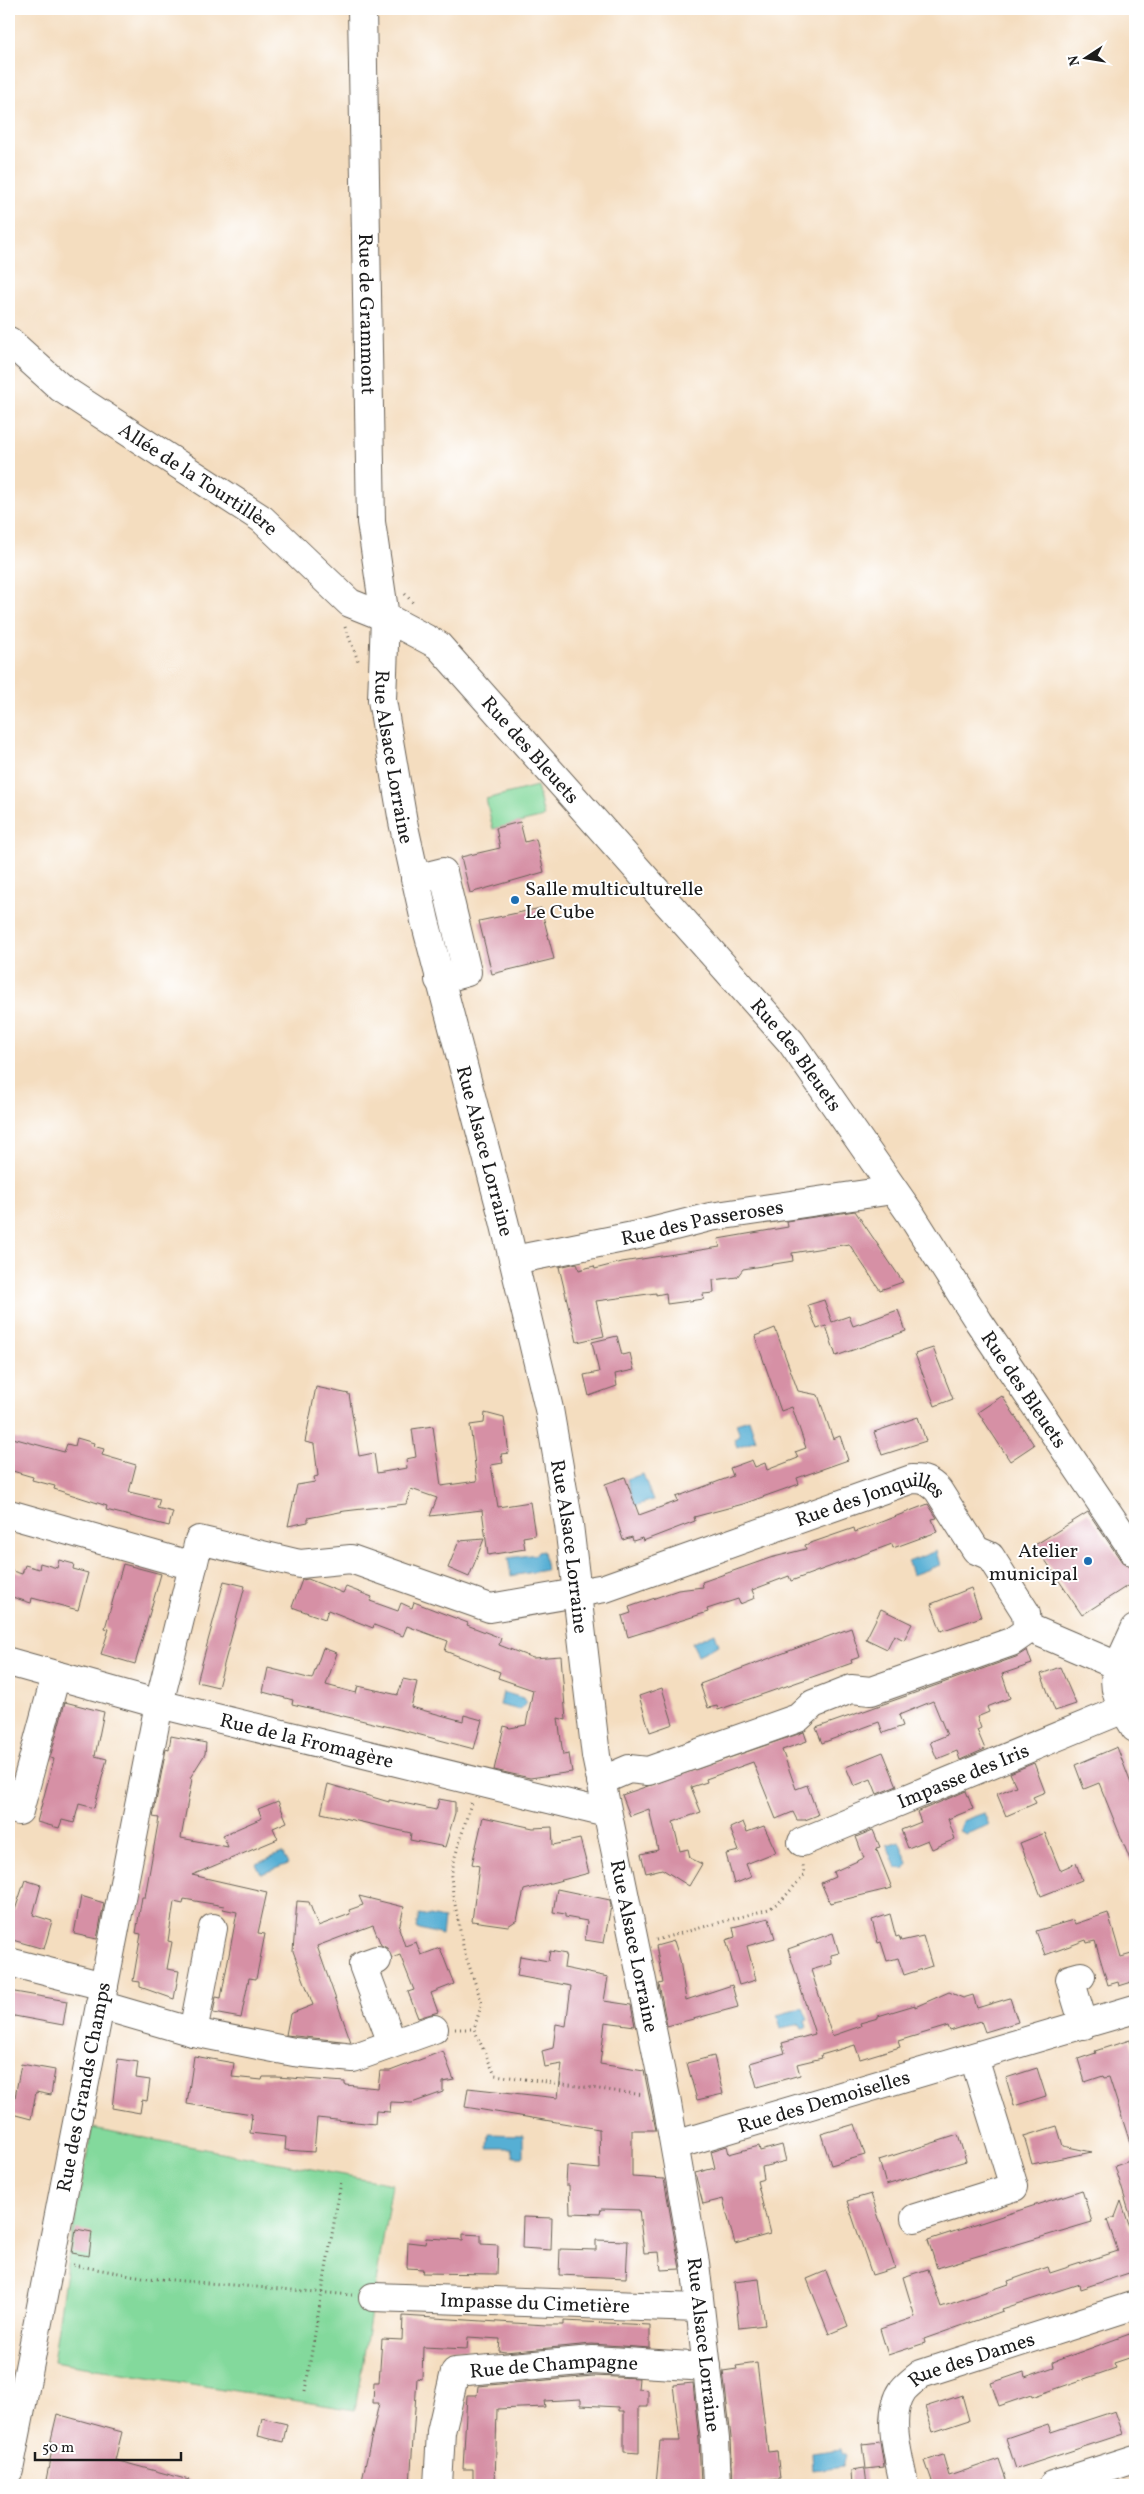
<svg xmlns="http://www.w3.org/2000/svg" width="1144" height="2494" viewBox="0 0 1144 2494" font-family="Vollkorn,serif">
<style>
.green{fill:#83d99c;stroke:#507a5c}
.water{fill:#56afd4;stroke:#396678}
.building{fill:#d690a5}
.lines{fill:none;stroke-linecap:round;stroke-linejoin:round}
.minor-casing{stroke:#686055;stroke-width:30}
.path{stroke:#686055;stroke-width:3;stroke-dasharray:1 4;stroke-linecap:butt}
.minor{stroke:#fff;stroke-width:28}
.poi-dot{fill:#1f6fb2;stroke:#fff;stroke-width:2}
.labels{text-anchor:middle;stroke-width:4;stroke-linejoin:round;paint-order:stroke}
.street-label{font-size:20px;fill:#1c1c1c;stroke:#fff}
.poi-label{font-size:20px;fill:#1c1c1c;stroke:#fff;text-anchor:start}
</style>
<rect width="100%" height="100%" fill="#fff"/>
<filter id="ink" filterUnits="userSpaceOnUse"><feTurbulence type="fractalNoise" baseFrequency=".02" numOctaves="2"/><feDisplacementMap in="SourceGraphic" scale="10" xChannelSelector="R" yChannelSelector="G"/><feConvolveMatrix kernelMatrix="1 2 1 2 8 2 1 2 1" color-interpolation-filters="sRGB"/></filter>
<filter id="wash" filterUnits="userSpaceOnUse"><feTurbulence type="fractalNoise" baseFrequency=".0096" numOctaves="4" result="noise"/><feDisplacementMap in="SourceGraphic" scale="20" xChannelSelector="R" yChannelSelector="G"/><feGaussianBlur stdDeviation="1.12" result="paint"/><feColorMatrix in="noise" values="0 0 0 0 0 0 0 0 0 0 0 0 0 0 0 0 0 1.4 0 .05"/><feComposite in="paint" operator="in"/></filter>
<g filter="url(#wash)">
<rect width="100%" height="100%" fill="#f4ddbf"/>
<!-- green -->
<path class="green" d="M537,786L544,817L493,829L486,799Z
M92,2128L392,2184L355,2410L53,2362L67,2264Z"/>
<!-- water -->
<path class="water" d="M749,1419L756,1440L737,1447L734,1439L740,1436L736,1423Z
M643,1474L653,1500L635,1506L627,1479Z
M543,1551L546,1570L511,1576L508,1558L537,1554V1552Z
M936,1551L940,1565L912,1575L908,1562Z
M715,1633L719,1645L698,1655L692,1643Z
M503,1692L523,1698L526,1703L520,1710L500,1705Z
M984,1813L989,1825L966,1834L959,1831L962,1821Z
M899,1841L908,1863L904,1869L896,1868L887,1845Z
M282,1853L288,1864L261,1874L256,1864Z
M419,1914L444,1919L442,1935L416,1928Z
M803,2008L808,2020L805,2021L807,2027L802,2028L800,2024L781,2028L777,2015Z
M489,2134L523,2135V2157H514L512,2148H488Z
M841,2449L842,2453L846,2456L843,2466L813,2470L812,2453Z"/>
<g id="blocks">
<!-- building -->
<path class="building" d="M520,822L525,842L536,839L544,872L470,893L461,857L500,848L496,828Z
M541,908L554,959L492,974L479,921Z
M855,1211L903,1282L880,1290L849,1244L792,1253L793,1261L743,1269L737,1277L713,1280L714,1293L703,1294L704,1299L667,1304L666,1293L656,1295V1293L596,1301L604,1336L577,1342L559,1267L577,1263L579,1270L594,1266L595,1269L622,1262L720,1247L718,1239L788,1227L787,1221Z
M824,1300L832,1322L849,1316L853,1326L898,1310L906,1331L836,1356L826,1326L817,1329L808,1305Z
M775,1328L798,1391L818,1395L833,1439L840,1436L848,1460L797,1478L799,1484L743,1504L694,1517L695,1521L643,1541L642,1538L633,1541L632,1537L623,1540L605,1484L625,1477L639,1515L678,1501L676,1497L733,1476L730,1468L752,1460L755,1467L765,1463L767,1470L798,1458L795,1452L806,1448L792,1407L781,1411L755,1336Z
M617,1336L622,1355L630,1353L634,1370L615,1374L617,1386L589,1396L584,1375L599,1372L592,1342Z
M933,1348L953,1399L935,1406L915,1354Z
M316,1387L349,1394L359,1456L374,1453L377,1473L407,1468L406,1459L416,1457L412,1429L433,1426L441,1486L477,1481L470,1425L484,1423L485,1413L504,1418L509,1453L501,1454L503,1463L491,1465L498,1507L530,1502L535,1535L523,1537L525,1549L488,1555L482,1510L430,1516L437,1498L411,1489L406,1504L345,1511L308,1518V1522L288,1526L297,1485L315,1482L314,1477L318,1476L314,1444L305,1442Z
M1002,1396L1034,1445L1010,1461L978,1412Z
M918,1417L926,1441L882,1455L874,1432Z
M9,1437L64,1452L67,1444L75,1446L77,1438L94,1443L93,1446L104,1449L102,1455L136,1465L129,1492L160,1499L157,1508L173,1512L169,1526L106,1510L107,1506L54,1489L55,1486L32,1480L33,1477L9,1470Z
M928,1504L937,1518L932,1519L937,1532L893,1548L892,1544L791,1581L789,1576L752,1590L755,1598L740,1604L738,1599L707,1609L708,1612L628,1637L622,1616L631,1613L629,1607L678,1590L703,1587L702,1582L770,1558L806,1549L805,1545L854,1528L855,1532Z
M1088,1512L1122,1562L1134,1568L1135,1581L1082,1615L1035,1545Z
M484,1539L469,1577L448,1568L459,1541Z
M59,1560L74,1564L73,1569L88,1573L78,1610L32,1598L31,1603L9,1596V1570L22,1574L25,1565L39,1569L40,1563L57,1568Z
M123,1564L161,1574L135,1664L101,1654L109,1629L105,1628Z
M308,1579L343,1593L346,1587L372,1597L370,1601L398,1611L401,1603L412,1608L414,1602L468,1623L467,1625L501,1638L499,1645L533,1658L561,1656L566,1720L558,1718L563,1755L569,1754L572,1772L530,1778L494,1770L504,1726L510,1728L526,1725L533,1690L498,1678L500,1672L445,1651L448,1641L407,1626L403,1636L374,1625L373,1628L328,1610L325,1619L292,1607L302,1580Z
M224,1581L245,1586L218,1687L197,1682Z
M971,1588L981,1617L941,1631L931,1604Z
M881,1609L912,1624L904,1640L894,1635L887,1649L866,1639Z
M851,1628L860,1657L851,1660L852,1663L718,1710L717,1706L708,1708L700,1684Z
M323,1648L337,1653L326,1685L356,1693L358,1686L398,1695L403,1679L417,1682L411,1707L463,1721L464,1715L482,1720L474,1749L390,1727L292,1704L293,1700L263,1692L268,1668L312,1679Z
M1027,1650L1032,1664L1002,1674L1010,1698L987,1707L989,1712L977,1717L981,1728L977,1730L985,1749L960,1760L957,1751L937,1759L930,1742L947,1735L933,1701L899,1715L903,1726L883,1733L879,1722L822,1743L816,1728L1016,1657Z
M1060,1667L1076,1704L1055,1711L1041,1674Z
M662,1688L673,1724L650,1732L639,1696Z
M65,1702L104,1712L95,1756L107,1759L94,1808L79,1804L74,1823L62,1820L59,1828L37,1822L54,1759L50,1758Z
M804,1732L807,1741L782,1750L796,1789L807,1785L818,1815L805,1820H797L793,1812L776,1819L753,1762L706,1779L707,1782L691,1787L701,1812L673,1822L680,1851L688,1849L690,1858L702,1864L689,1886L662,1869L646,1873L641,1854L658,1850L649,1809L630,1816L622,1795Z
M171,1736L206,1743L205,1754L190,1778L192,1779L181,1838L228,1847L223,1835L262,1818L258,1809L278,1801L287,1822L273,1828L278,1839L192,1875L267,1892L258,1933L265,1934L256,1979L249,1978L241,2018L213,2013L216,1997L221,1998L237,1912L223,1909L224,1906L184,1899L183,1904L174,1902L168,1941L172,1942L167,1969L179,1971L174,1999L140,1987V1982L133,1981L141,1934L136,1933L142,1897H145L159,1818L153,1817L166,1749L169,1750Z
M1117,1747L1135,1794V1872L1099,1783L1084,1789L1075,1765Z
M883,1752L897,1786L877,1794L871,1779L854,1786L846,1767Z
M1034,1763L1045,1792L1033,1797L1036,1803L1006,1816L997,1794L1016,1786L1010,1773Z
M328,1784L389,1802V1800L436,1810L439,1799L455,1802V1813L445,1847L410,1840L411,1833L321,1813Z
M966,1791L973,1809L948,1819L955,1839L932,1849L928,1840L908,1848L901,1830L921,1822L917,1812Z
M483,1817L533,1828L552,1827L553,1845L580,1839L589,1873L524,1890L517,1920L508,1926L472,1921L479,1866L472,1864Z
M743,1822L747,1832L764,1826L776,1852L746,1864L751,1877L734,1884L726,1854L739,1851L730,1828Z
M873,1830L880,1847L876,1848L892,1888L830,1903L821,1883L835,1877L833,1872L864,1858L856,1837Z
M1045,1833L1060,1870L1076,1863L1082,1880L1041,1896L1020,1843Z
M25,1880L41,1885L33,1915L52,1921L44,1949L9,1939V1923L13,1910H15Z
M557,1889L610,1900L611,1906L604,1943L585,1940L587,1921L565,1917V1914L553,1912Z
M81,1896L104,1903L97,1939L74,1934Z
M359,1896L404,1907L399,1928L405,1946L416,1942L421,1955L440,1948L454,1984L431,1993L438,2012L418,2018L408,1992L414,1990L400,1955L392,1958L387,1948L381,1945L373,1925L317,1946L351,2042L286,2035L290,2014L313,2005L293,1951L297,1901L309,1902L318,1926L350,1914L349,1910L363,1905Z
M1108,1913L1121,1957L1135,1953V1981L1119,1986L1118,1982L1108,1985L1095,1941L1087,1943L1086,1940L1045,1955L1036,1931L1073,1920L1075,1924Z
M890,1914L896,1937L899,1936L901,1941L923,1936L932,1966L904,1975L898,1958L887,1961L881,1942L878,1943L872,1920Z
M769,1918L775,1938L747,1946L756,1980L739,1985L726,1940L735,1937L733,1927Z
M833,1933L839,1953L831,1955L832,1964L811,1970L832,2036L861,2026L860,2023L878,2018V2016L915,2005V2007L949,1992L963,1998L973,1995L977,2008L1010,1998L1018,2022L985,2032L981,2021L950,2031L948,2026L898,2041L900,2047L860,2059L855,2045L821,2055L822,2058L797,2064L800,2075L757,2087L750,2063L785,2053L782,2043L815,2034L788,1949Z
M674,1941L680,1960L686,2000L732,1985L738,2007L667,2026L659,1984L663,1983L656,1946Z
M550,1951L566,1954L564,1968L608,1977L604,2001L631,2005L635,2026L605,2022L600,2064L644,2071L656,2130H632V2177L664,2179L680,2269L661,2270L659,2252L644,2253L639,2210L601,2209L600,2214L570,2213L569,2185H566L567,2166L600,2169L599,2129L465,2107L468,2088L558,2098L562,2064L545,2067L542,2051L553,2048L556,2024L566,2026L571,1986L517,1976L520,1956L548,1961Z
M9,1991L67,2001L63,2025L9,2015Z
M1130,2040L1135,2056V2148L1132,2149L1109,2077L1104,2078L1103,2076L1085,2082L1078,2059L1096,2053L1095,2051Z
M443,2051L454,2080L443,2082V2092L412,2103L391,2102L390,2112L376,2111L375,2124L317,2118L314,2152L285,2150L286,2137L250,2133L252,2114L187,2104L194,2056L234,2063L232,2077L262,2080L263,2077H277L345,2082V2085L378,2088L380,2071H390Z
M714,2056L723,2094L697,2100L687,2063Z
M118,2059L138,2062L136,2078L150,2080L147,2101L142,2100L140,2113L112,2108Z
M21,2064L55,2070L51,2095L36,2092L31,2119L12,2114Z
M1037,2068L1046,2096L1014,2106L1006,2078Z
M855,2124L865,2155L831,2165L821,2134Z
M1057,2126L1063,2146L1092,2152L1032,2164L1024,2136Z
M958,2135L966,2161L886,2185L879,2160Z
M782,2145L786,2161L762,2167L764,2179L757,2181L770,2234L735,2244L723,2199L703,2204L695,2173L715,2168L711,2151L727,2146L729,2154L759,2146L760,2151Z
M1135,2159V2218H1131L1115,2166Z
M1082,2190L1092,2222L937,2268L928,2240Z
M871,2194L895,2268L872,2275L847,2201Z
M1121,2201L1135,2243V2271L1080,2289L1079,2284L1002,2309L1003,2311L924,2339L925,2343L888,2355L880,2329L915,2317L903,2277L928,2269L941,2307L1009,2284L1008,2281L1048,2267L1050,2273L1118,2251L1107,2220L1115,2217Z
M523,2217L552,2218L551,2250L522,2248Z
M76,2229L92,2232L89,2256L72,2253Z
M463,2234L481,2235V2244L498,2245L497,2274L422,2273L423,2269L407,2268L408,2242L425,2244L426,2238L463,2240Z
M596,2240L628,2241L626,2278L559,2275L560,2249L596,2250Z
M826,2271L848,2326L829,2334L807,2279Z
M759,2279L765,2325L739,2328L734,2282Z
M403,2316L546,2325H564V2321L650,2325V2348L592,2344L505,2352L499,2351L500,2339L468,2337L467,2349L423,2347L422,2379L417,2378L410,2485H361L379,2403H373L374,2382H379L382,2339L402,2340Z
M1135,2332V2356L1114,2363L1116,2368L1032,2397L1031,2395L999,2406L991,2383L1024,2372L1025,2377L1054,2367L1053,2362Z
M757,2363L768,2452L777,2451L780,2479L733,2485L731,2437L723,2371L737,2369L736,2366Z
M593,2376L639,2378L638,2389L648,2390V2407H639V2453L624,2452V2411H619V2407L581,2405V2399L544,2401L545,2407L497,2409L495,2485H473V2469H463L467,2395H477L478,2386Z
M693,2383L699,2440L701,2485H656L660,2441H680L673,2385Z
M962,2395L969,2420L933,2432L925,2407Z
M1115,2411L1123,2434L1016,2469L1006,2438L1048,2424L1051,2432Z
M57,2414L122,2432L115,2460L189,2480L188,2485H45L53,2445L50,2444Z
M262,2418L287,2424L283,2442L258,2436Z
M880,2442L884,2467L866,2469L863,2444Z
M943,2455L949,2476L999,2459L1008,2485H930V2482L932,2481L925,2461Z
M865,2469L867,2485H852L851,2471Z"/>
</g>
</g>
<g filter="url(#ink)">
<use href="#blocks" fill-opacity="0" stroke="#686055" stroke-width="1"/>
<g class="lines">
<!-- minor casing -->
<g class="minor-casing">
<g id="minor">
<path id="s1" d="M362,9L371,522L385,617L382,700L403,822L425,921L504,1221L549,1409L569,1525L596,1756L666,2098L695,2263L715,2439L717,2485"/>
<path id="s2" d="M9,341L61,388L262,519L350,603L385,617L438,645L791,1042L910,1213L979,1322L1135,1553"/>
<path d="M415,879L443,872L467,972L439,980"/>
<path id="s3" d="M514,1260L643,1234L710,1217L893,1190"/>
<path d="M9,1514L193,1566L159,1704L9,2470"/>
<path id="s4" d="M193,1566L199,1540L300,1564L351,1559L490,1608L605,1588L912,1479C924,1479 929,1481 938,1490L976,1550L990,1556L1026,1613L1027,1627L1024,1633L1011,1642L871,1691L851,1689L813,1704L798,1718L648,1771L629,1769L601,1781"/>
<path d="M1027,1627L1118,1666C1109,1690 1123,1708 1135,1728"/>
<path id="s5" d="M9,1662L159,1704L606,1813"/>
<path d="M1118,1666L1135,1629"/>
<path d="M9,1808L19,1811L56,1675"/>
<path id="s6" d="M802,1842L1124,1709"/>
<path d="M377,1960L363,1965L392,2043"/>
<path d="M9,1962L104,1986"/>
<path d="M1081,1976L1070,1979L1084,2025"/>
<path d="M100,2005L193,2032L294,2052L353,2058L434,2029"/>
<path d="M193,2032L213,1928"/>
<path id="s7" d="M675,2145L1135,2009"/>
<path d="M915,2218L1014,2187L974,2058"/>
<path id="s8" d="M373,2297L699,2308"/>
<path id="s9" d="M438,2485L441,2432L455,2372L593,2360L707,2367"/>
<path id="s10" d="M904,2485C899,2456 885,2416 903,2390C908,2384 915,2379 921,2374L1135,2305"/>
<path d="M1053,2485L1135,2459"/>
</g>
</g>
<!-- path -->
<path class="path" d="M405,594L415,605
M345,627L359,663
M471,1803L455,1857L451,1876L453,1894L464,1951L482,2003L474,2029L495,2075L644,2095
M656,1940L769,1909L782,1900L804,1875L803,1865
M455,2029H474
M73,2265L148,2278L352,2295
M305,2391L341,2182"/>
<!-- minor -->
<use href="#minor" class="minor"/>
</g>
</g>
<!-- markers -->
<g class="poi-dot">
<circle cx="515" cy="900" r="5"/>
<circle cx="1088" cy="1561" r="5"/>
</g>
<g class="labels">
<!-- street labels -->
<g class="street-label">
<text dy="7" stroke="none"><textPath href="#s1" startOffset="305">Rue de Grammont</textPath></text>
<text dy="7" stroke="none"><textPath href="#s2" startOffset="235">Allée de la Tourtillère</textPath></text>
<text dy="7" stroke="none"><textPath href="#s2" startOffset="669">Rue des Bleuets</textPath></text>
<text dy="7" stroke="none"><textPath href="#s1" startOffset="750">Rue Alsace Lorraine</textPath></text>
<text dy="7" stroke="none"><textPath href="#s2" startOffset="1074">Rue des Bleuets</textPath></text>
<text dy="7" stroke="none"><textPath href="#s1" startOffset="1155">Rue Alsace Lorraine</textPath></text>
<text dy="7" stroke="none"><textPath href="#s3" startOffset="192">Rue des Passeroses</textPath></text>
<text dy="7" stroke="none"><textPath href="#s2" startOffset="1479">Rue des Bleuets</textPath></text>
<text dy="7" stroke="none"><textPath href="#s4" startOffset="728">Rue des Jonquilles</textPath></text>
<text dy="7" stroke="none"><textPath href="#s1" startOffset="1560">Rue Alsace Lorraine</textPath></text>
<text dy="7" stroke="none"><textPath href="#s5" startOffset="308">Rue de la Fromagère</textPath></text>
<text dy="7" stroke="none"><textPath href="#s6" startOffset="174">Impasse des Iris</textPath></text>
<text dy="7" stroke="none"><textPath href="#s1" startOffset="1965">Rue Alsace Lorraine</textPath></text>
<text transform="translate(83 2087) rotate(-79)" y="7">Rue des Grands Champs</text>
<text dy="7" stroke="none"><textPath href="#s7" startOffset="155">Rue des Demoiselles</textPath></text>
<text dy="7" stroke="none"><textPath href="#s8" startOffset="162">Impasse du Cimetière</textPath></text>
<text dy="7" stroke="none"><textPath href="#s1" startOffset="2370">Rue Alsace Lorraine</textPath></text>
<text dy="7" stroke="none"><textPath href="#s10" startOffset="174">Rue des Dames</textPath></text>
<text dy="7" stroke="none"><textPath href="#s9" startOffset="214">Rue de Champagne</textPath></text>
</g>
<!-- poi labels -->
<g class="poi-label">
<text x="525" y="895">Salle multiculturelle<tspan x="525" dy="23">Le Cube</tspan></text>
<text x="1078" y="1557" text-anchor="end">Atelier<tspan x="1078" dy="23">municipal</tspan></text>
</g>
</g>
<!-- margin -->
<rect width="1144" height="2494" fill="none" stroke="#fff" stroke-width="30"/>
<!-- north arrow -->
<g transform="translate(1086 58) rotate(258)" stroke="#ffffff" stroke-width="4" paint-order="stroke">
<path d="M0-4L9 19L0 12L-9 19Z" fill="#1c1c1c"/>
<text y="-8" font-size="14" font-weight="bold" text-anchor="middle" fill="#1c1c1c">N</text>
</g>
<!-- scale -->
<path d="M35 2452v8h146v-8" fill="none" stroke="#1c1c1c" stroke-width="2.5"/>
<text x="42" y="2452" font-size="15" fill="#1c1c1c" stroke="#ffffff" stroke-width="4" paint-order="stroke">50 m</text>
</svg>
